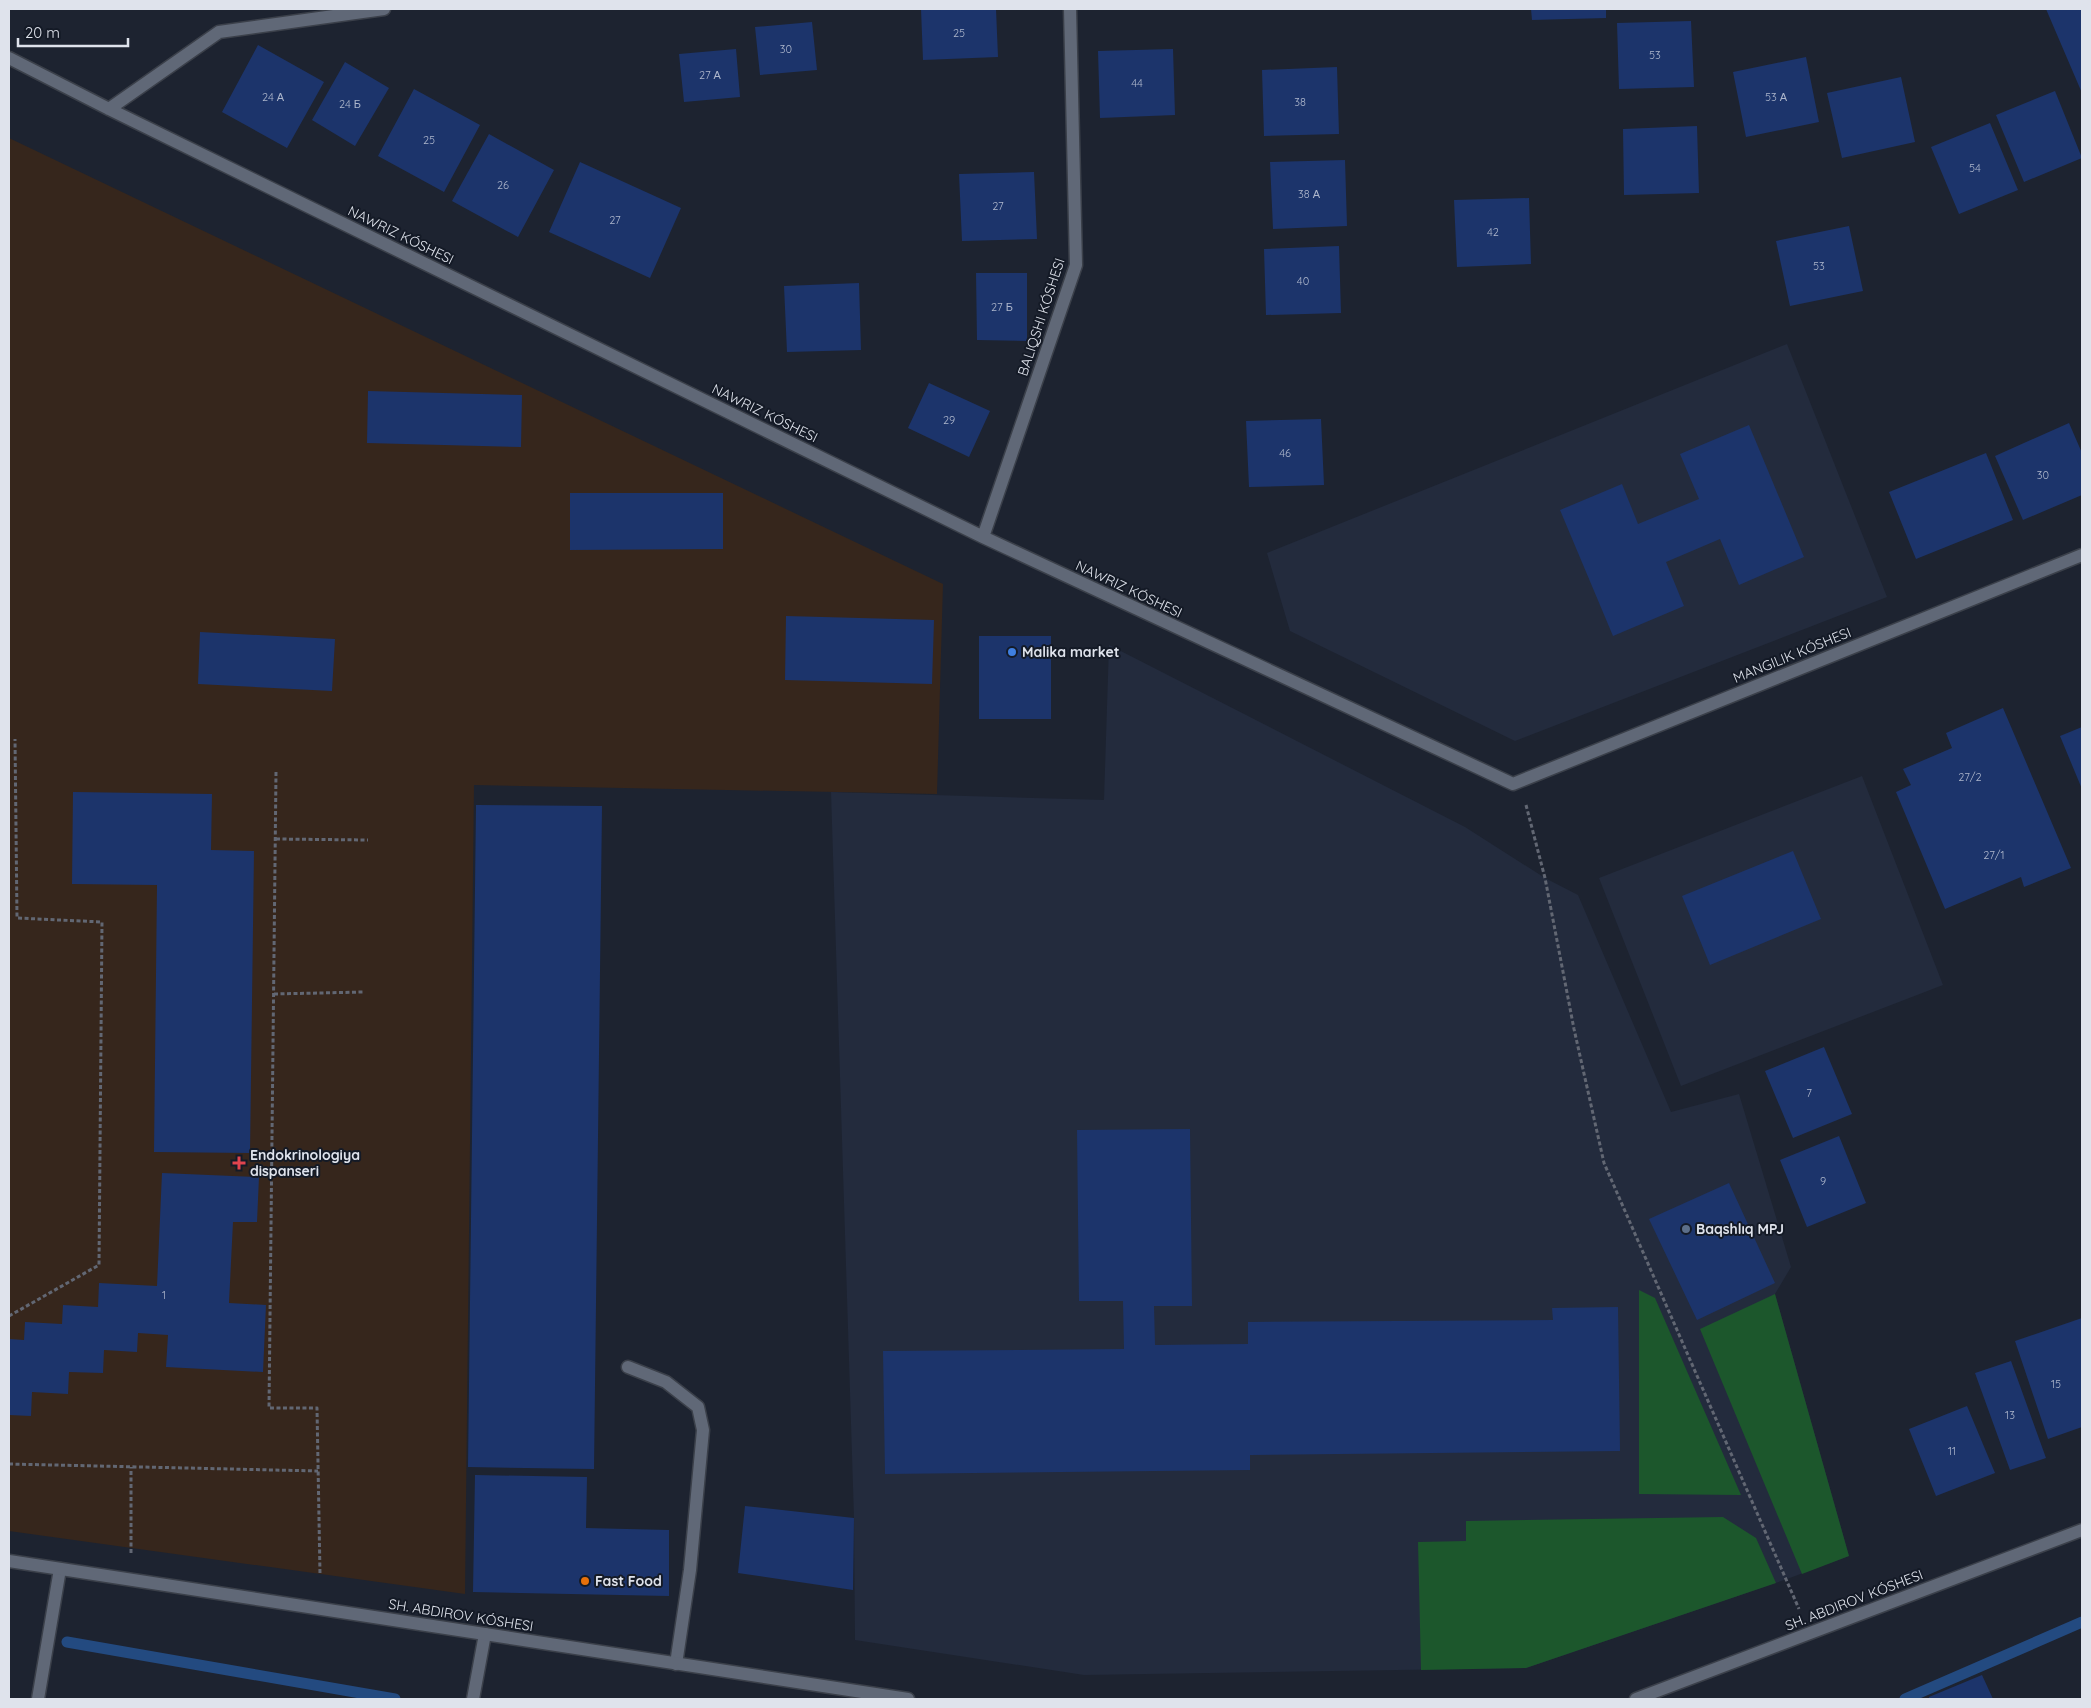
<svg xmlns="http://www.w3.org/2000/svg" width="2091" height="1708" viewBox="0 0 2091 1708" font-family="Quicksand,sans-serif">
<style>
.built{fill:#232b3d}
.medical{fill:#36261c}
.green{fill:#1c572c}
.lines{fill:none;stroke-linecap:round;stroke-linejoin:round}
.stream{stroke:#234a80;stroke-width:11}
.building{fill:#1c346b}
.service-casing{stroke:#3b404a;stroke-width:15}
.minor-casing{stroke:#3b404a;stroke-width:15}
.tertiary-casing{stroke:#3b404a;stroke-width:15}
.path{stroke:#626773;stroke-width:3;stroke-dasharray:4 2.5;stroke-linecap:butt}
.service{stroke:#606877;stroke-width:12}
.minor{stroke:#606877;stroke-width:12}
.tertiary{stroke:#606877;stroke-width:12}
.shop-dot{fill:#3f7fe0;stroke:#141a26;stroke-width:2}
.health-dot{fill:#e0444e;stroke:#141a26;stroke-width:2}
.service-dot{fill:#5c6f8a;stroke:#141a26;stroke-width:2}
.food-dot{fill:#e8710a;stroke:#141a26;stroke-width:2}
.labels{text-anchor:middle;stroke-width:4;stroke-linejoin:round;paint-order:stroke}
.number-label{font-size:11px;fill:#aeb7cc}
.street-label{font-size:14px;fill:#dfe3ec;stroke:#141a26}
.poi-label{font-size:14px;font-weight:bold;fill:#dfe3ec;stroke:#141a26;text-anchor:start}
</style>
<rect width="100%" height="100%" fill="#1d2330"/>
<!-- built -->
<path class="built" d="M1787,344L1887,597L1515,741L1290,631L1267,553Z
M1109,645L1465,827L1545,878L1578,895L1671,1112L1739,1094L1791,1267L1775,1294L1849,1556L1787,1579L1526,1668L1084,1675L855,1640L854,1518L831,792L1104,800Z
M1862,776L1943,985L1681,1086L1599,878Z"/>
<!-- medical -->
<path class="medical" d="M9,138L943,584L937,794L474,785L465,1594L9,1531Z"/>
<!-- green -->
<path class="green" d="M1639,1290L1655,1298L1741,1495L1639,1494Z
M1775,1294L1849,1556L1802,1574L1700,1329Z
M1723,1517L1756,1538L1776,1583L1526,1668L1421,1670L1418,1542L1466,1541V1521Z"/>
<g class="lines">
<!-- stream -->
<path class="stream" d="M67,1642L395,1699
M1905,1699L2082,1622"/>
</g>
<!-- building -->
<path class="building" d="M921,9H996L998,57L923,60Z
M1531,9H1606V18L1532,20Z
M2046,9H2082V93Z
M1691,21L1694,87L1619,89L1617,23Z
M812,22L817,70L760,75L755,27Z
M258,45L324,82L287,148L222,112Z
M736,49L740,97L684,102L679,54Z
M1173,49L1175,115L1100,118L1098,51Z
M1806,57L1819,122L1746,137L1733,72Z
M345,62L389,88L355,146L312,120Z
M1337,67L1339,134L1264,136L1262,70Z
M1901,77L1915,142L1842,158L1827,93Z
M414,89L480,125L444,192L378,156Z
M2055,91L2082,158L2024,182L1996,115Z
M1990,123L2018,190L1959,214L1931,147Z
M1697,126L1699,193L1624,195L1623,129Z
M489,134L554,170L518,237L452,201Z
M1345,160L1347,226L1273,229L1270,162Z
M580,162L681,208L650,278L549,232Z
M1034,172L1037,239L962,241L959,174Z
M1529,198L1531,264L1457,267L1454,200Z
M1849,226L1863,291L1790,306L1776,241Z
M1339,246L1341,313L1266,315L1264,249Z
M976,273H1027V341L977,340Z
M859,283L861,350L787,352L784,286Z
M929,383L990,411L969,457L908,428Z
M368,391L522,395L521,447L367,443Z
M1321,419L1324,485L1249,487L1246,421Z
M2069,423L2082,453V495L2023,520L1995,456Z
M1749,425L1804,557L1739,585L1720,539L1666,562L1684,606L1613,636L1560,510L1622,484L1638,524L1699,499L1680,454Z
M1986,453L2013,520L1916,559L1889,492Z
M570,493H723V549L570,550Z
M786,616L934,620L932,684L785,680Z
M200,632L335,639L332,691L198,684Z
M979,636H1051V719H979Z
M2003,708L2071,868L2024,887L2021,877L1945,909L1896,792L1911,785L1903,769L1952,748L1946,733Z
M2082,727V789L2060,736Z
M73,792L212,794L211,850L254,851L250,1153L154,1152L157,885L72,884Z
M476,805L602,806L594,1469L468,1467Z
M1793,851L1821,919L1710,965L1682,896Z
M1824,1047L1852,1114L1793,1138L1765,1071Z
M1190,1129L1192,1306H1154L1155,1345L1248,1344V1322L1553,1320L1552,1308L1618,1307L1620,1451L1250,1455V1470L885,1474L883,1351L1124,1349L1123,1301H1079L1077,1130Z
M1839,1136L1866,1203L1807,1227L1780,1160Z
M162,1173L259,1177L257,1222H233L229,1303L266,1305L263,1372L166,1367L168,1335L138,1333L137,1352L104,1350L103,1373L69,1372L68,1394L32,1392L31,1416L9,1415V1339L24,1340L25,1322L62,1324L63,1305L98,1307L99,1283L157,1286Z
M1729,1183L1775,1283L1697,1320L1649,1219Z
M2082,1318V1427L2048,1439L2015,1341Z
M2011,1361L2046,1458L2010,1470L1975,1373Z
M1967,1406L1995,1473L1936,1496L1909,1429Z
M475,1475L587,1477L586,1528L669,1530V1596L473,1592Z
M745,1506L854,1518L853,1590L738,1573Z
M1982,1675L1993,1699H1929V1697Z"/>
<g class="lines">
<!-- service casing -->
<g class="service-casing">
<path id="service" d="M628,1367L666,1382L698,1407L703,1430L690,1570L676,1664"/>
</g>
<!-- minor casing -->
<g class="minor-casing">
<path id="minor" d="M9,58L109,109L983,537L1513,784L2082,555
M109,109L219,32L384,9
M983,537L1076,265L1070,9
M38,1699L60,1569
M473,1699L485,1634"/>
</g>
<!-- tertiary casing -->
<g class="tertiary-casing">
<path id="tertiary" d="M9,1561L908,1699
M1636,1699L2082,1530"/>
</g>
<!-- path -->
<path class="path" d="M276,772L269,1408H317L320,1574
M1526,805L1545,878L1574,1029L1604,1163L1799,1609
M276,839L368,840
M274,994L364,992
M9,1316L99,1265L102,922L17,918L15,739
M9,1464L318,1471
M131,1553V1467"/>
<!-- service -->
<use href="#service" class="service"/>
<!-- minor -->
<use href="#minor" class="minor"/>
<!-- tertiary -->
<use href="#tertiary" class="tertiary"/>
</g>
<!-- markers -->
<circle class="shop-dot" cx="1012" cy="652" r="5"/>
<path class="health-dot" d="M236.5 1155.5h5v5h5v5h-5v5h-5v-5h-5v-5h5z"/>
<circle class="service-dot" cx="1686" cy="1229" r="5"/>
<circle class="food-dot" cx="585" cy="1581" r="5"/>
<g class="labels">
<!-- number labels -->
<g class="number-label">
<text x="959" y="37">25</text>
<text x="786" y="53">30</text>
<text x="1655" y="59">53</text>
<text x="710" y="79">27 А</text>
<text x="1137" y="87">44</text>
<text x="273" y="101">24 А</text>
<text x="1776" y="101">53 А</text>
<text x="1300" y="106">38</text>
<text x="350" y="108">24 Б</text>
<text x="429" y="144">25</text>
<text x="1975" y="172">54</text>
<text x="503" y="189">26</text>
<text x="1309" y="198">38 А</text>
<text x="998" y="210">27</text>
<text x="615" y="224">27</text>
<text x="1493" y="236">42</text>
<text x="1819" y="270">53</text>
<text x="1303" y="285">40</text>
<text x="1002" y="311">27 Б</text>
<text x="949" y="424">29</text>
<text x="1285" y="457">46</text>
<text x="2043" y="479">30</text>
<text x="1970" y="781">27/2</text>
<text x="1994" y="859">27/1</text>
<text x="1809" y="1097">7</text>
<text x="1823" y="1185">9</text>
<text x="164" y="1299">1</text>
<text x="2056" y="1388">15</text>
<text x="2010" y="1419">13</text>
<text x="1952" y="1455">11</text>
</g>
<!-- street labels -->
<g class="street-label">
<text transform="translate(401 235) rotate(26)" y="5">NAWRIZ KÓSHESI</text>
<text transform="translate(1041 317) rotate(-72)" y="5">BALIQSHI KÓSHESI</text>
<text transform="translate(765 413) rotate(26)" y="5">NAWRIZ KÓSHESI</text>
<text transform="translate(1129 589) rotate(25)" y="5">NAWRIZ KÓSHESI</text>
<text transform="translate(1792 655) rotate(-22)" y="5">MANGILIK KÓSHESI</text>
<text transform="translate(1854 1600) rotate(-21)" y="5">SH. ABDIROV KÓSHESI</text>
<text transform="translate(461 1615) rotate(9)" y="5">SH. ABDIROV KÓSHESI</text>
</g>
<!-- poi labels -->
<g class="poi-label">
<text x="1022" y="657">Malika market</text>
<text x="250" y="1160">Endokrinologiya<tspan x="250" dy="16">dispanseri</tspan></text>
<text x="1696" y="1234">Baqshlıq MPJ</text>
<text x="595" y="1586">Fast Food</text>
</g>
</g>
<!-- border -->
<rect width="2091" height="1708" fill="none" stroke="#dfe3ec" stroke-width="20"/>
<!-- scale -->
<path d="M18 38v8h110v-8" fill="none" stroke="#dfe3ec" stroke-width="2.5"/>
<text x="25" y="38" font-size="15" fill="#dfe3ec" stroke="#141a26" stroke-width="4" paint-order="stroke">20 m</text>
</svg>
